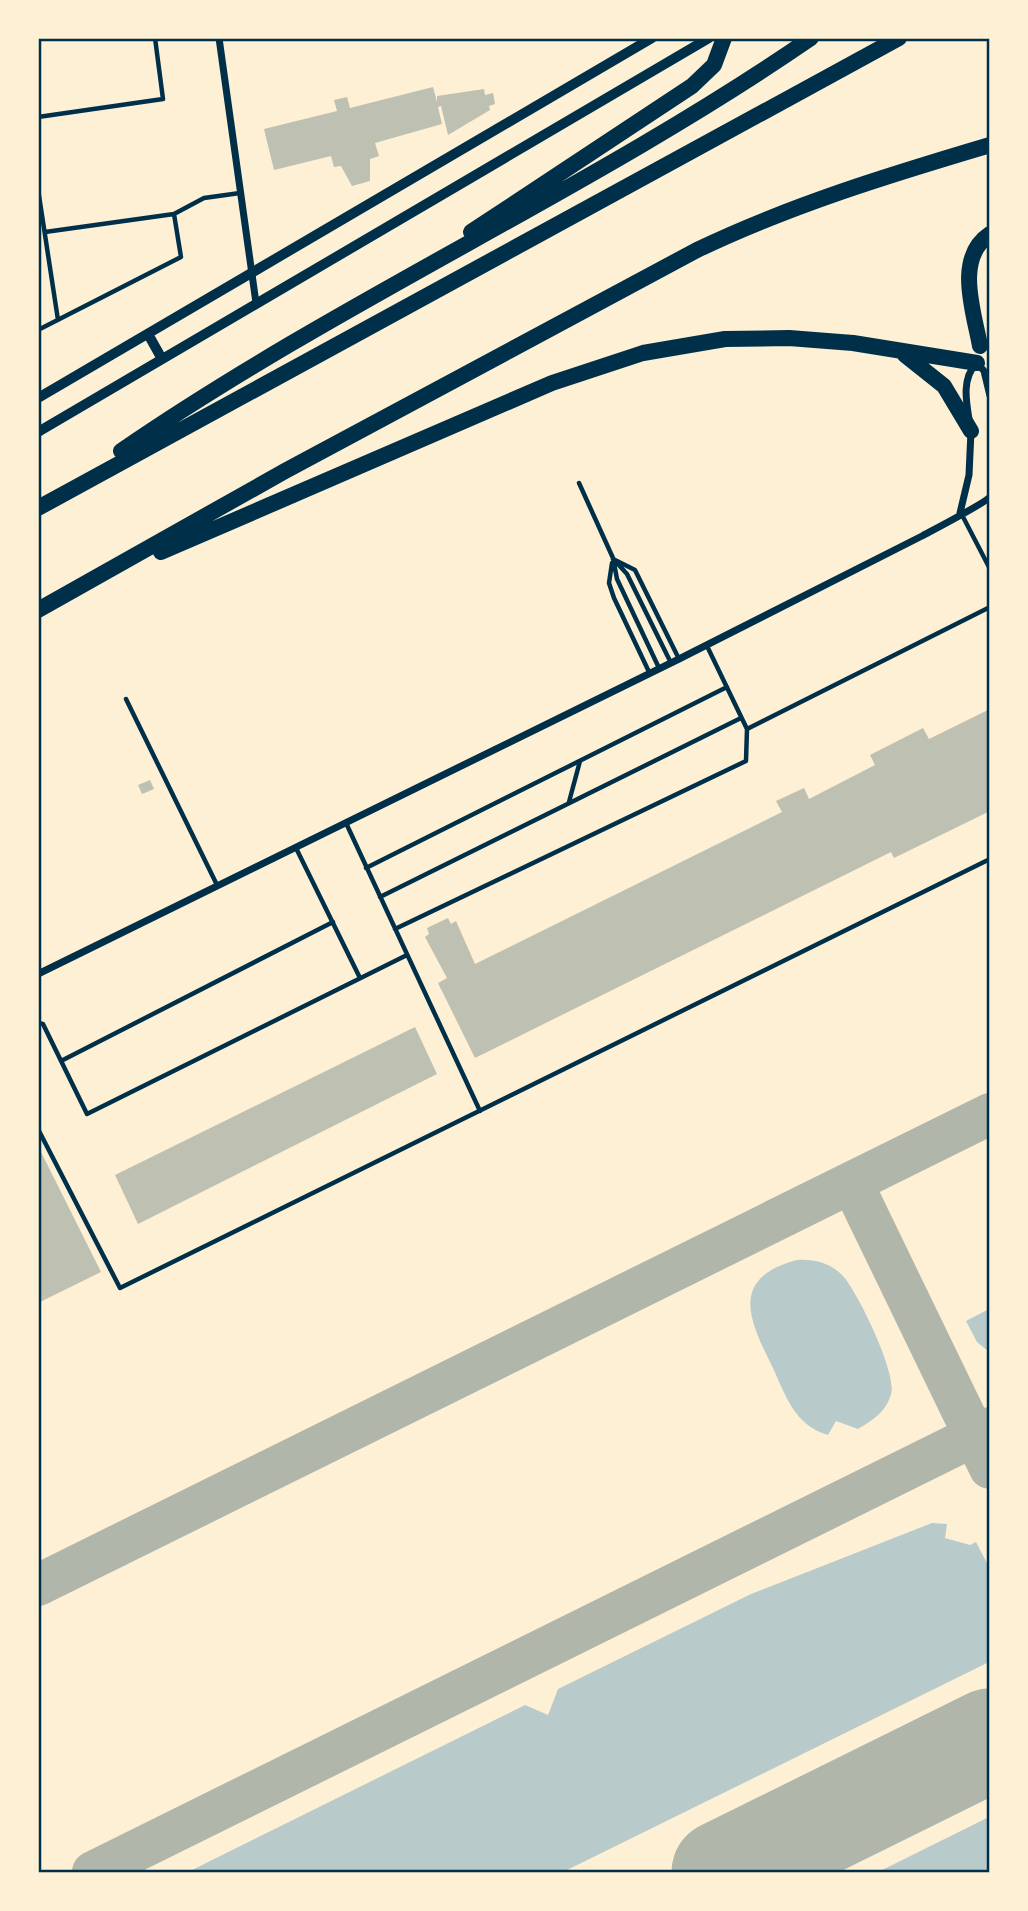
<svg xmlns="http://www.w3.org/2000/svg" width="1028" height="1911" viewBox="0 0 1028 1911" font-family="Lato,sans-serif">
<style>
.green{fill:#b9caca}
.lines{fill:none;stroke-linecap:round;stroke-linejoin:round}
.taxiway{stroke:#b1b6ab;stroke-width:42}
.runway{stroke:#b1b6ab;stroke-width:103}
.building{fill:#bec0b2}
.service{stroke:#003049;stroke-width:4.5}
.minor{stroke:#003049;stroke-width:7}
.tertiary{stroke:#003049;stroke-width:10}
.motorway{stroke:#003049;stroke-width:16}
.neatline{fill:none;stroke:#003049;stroke-width:2.5}
</style>
<rect width="100%" height="100%" fill="#fdf0d5"/>
<!-- green -->
<path class="green" d="M797,1260C814,1259 830,1263 842,1275C857,1290 898,1375 891,1394C886,1412 873,1420 858,1429L836,1421L828,1435C794,1425 786,1396 772,1366C749,1320 729,1278 797,1260Z
M989,1309V1352L977,1342L966,1321Z
M932,1523L947,1524L945,1538L970,1545L976,1542L989,1567V1662L563,1872H188L525,1705L548,1715L558,1689L751,1594Z
M989,1817V1872H878Z"/>
<g class="lines">
<!-- taxiway -->
<path class="taxiway" d="M852,1183L990,1468
M38,1585L990,1114
M93,1872L990,1428"/>
<!-- runway -->
<path class="runway" d="M723,1872L990,1740"/>
</g>
<!-- building -->
<path class="building" d="M433,87L437,102V96L484,89L485,95L493,93L495,104L489,106L490,110L448,135L441,106L438,107L442,124L375,143L379,156L370,159V181L352,186L341,166L334,167L331,156L274,170L264,129L337,111L334,100L347,97L350,108Z
M990,709V811L894,858L891,852L475,1058L438,983L447,978L425,937L429,934L427,928L448,918L451,924L456,921L475,964L782,812L776,801L804,788L809,799L875,765L870,755L923,728L929,739Z
M150,780L154,789L142,794L138,785Z
M415,1027L437,1074L138,1224L115,1175Z
M38,1146L101,1272L38,1303Z"/>
<g class="lines">
<!-- service -->
<path class="service" d="M38,39L46,38
M38,117L163,99L155,38
M38,189L58,320
M174,214L204,198L240,193
M38,330L181,257L174,214L45,232
M579,483L613,558L617,579L659,668
M961,513L990,569
M613,559L635,570L679,659
M612,563L609,583L614,598L650,674
M617,563L627,574L671,663
M707,646L747,729L990,607
M126,699L217,885
M569,802L580,761
M346,823L480,1111
M296,848L360,978
M366,868L727,687
M380,897L741,718
M395,929L746,761L747,729
M38,1023L43,1024L87,1114L407,955
M61,1061L333,922
M38,1129L120,1288L990,859"/>
<!-- minor -->
<path class="minor" d="M219,38L256,303
M977,363L984,371L990,396
M969,419C966,401 962,378 976,364
M960,513L969,475L971,431
M38,974L679,659L922,536C935,529 985,503 990,497"/>
<!-- tertiary -->
<path class="tertiary" d="M148,334L162,359
M38,398L652,38
M38,432L709,38"/>
<!-- motorway -->
<path class="motorway" d="M471,232L692,86L714,65L724,38
M980,346C974,312 954,258 990,234
M905,355L944,386L971,431
M121,451C342,299 590,190 811,38
M38,508L899,38
M161,552L552,383L643,353L725,339L789,338L853,343L977,363
M38,610L285,471L697,250C791,205 889,175 990,145"/>
</g>
<!-- border -->
<rect width="1028" height="1911" fill="none" stroke="#fdf0d5" stroke-width="80"/>
<rect x="40" y="40" width="948" height="1831" class="neatline"/>
</svg>
